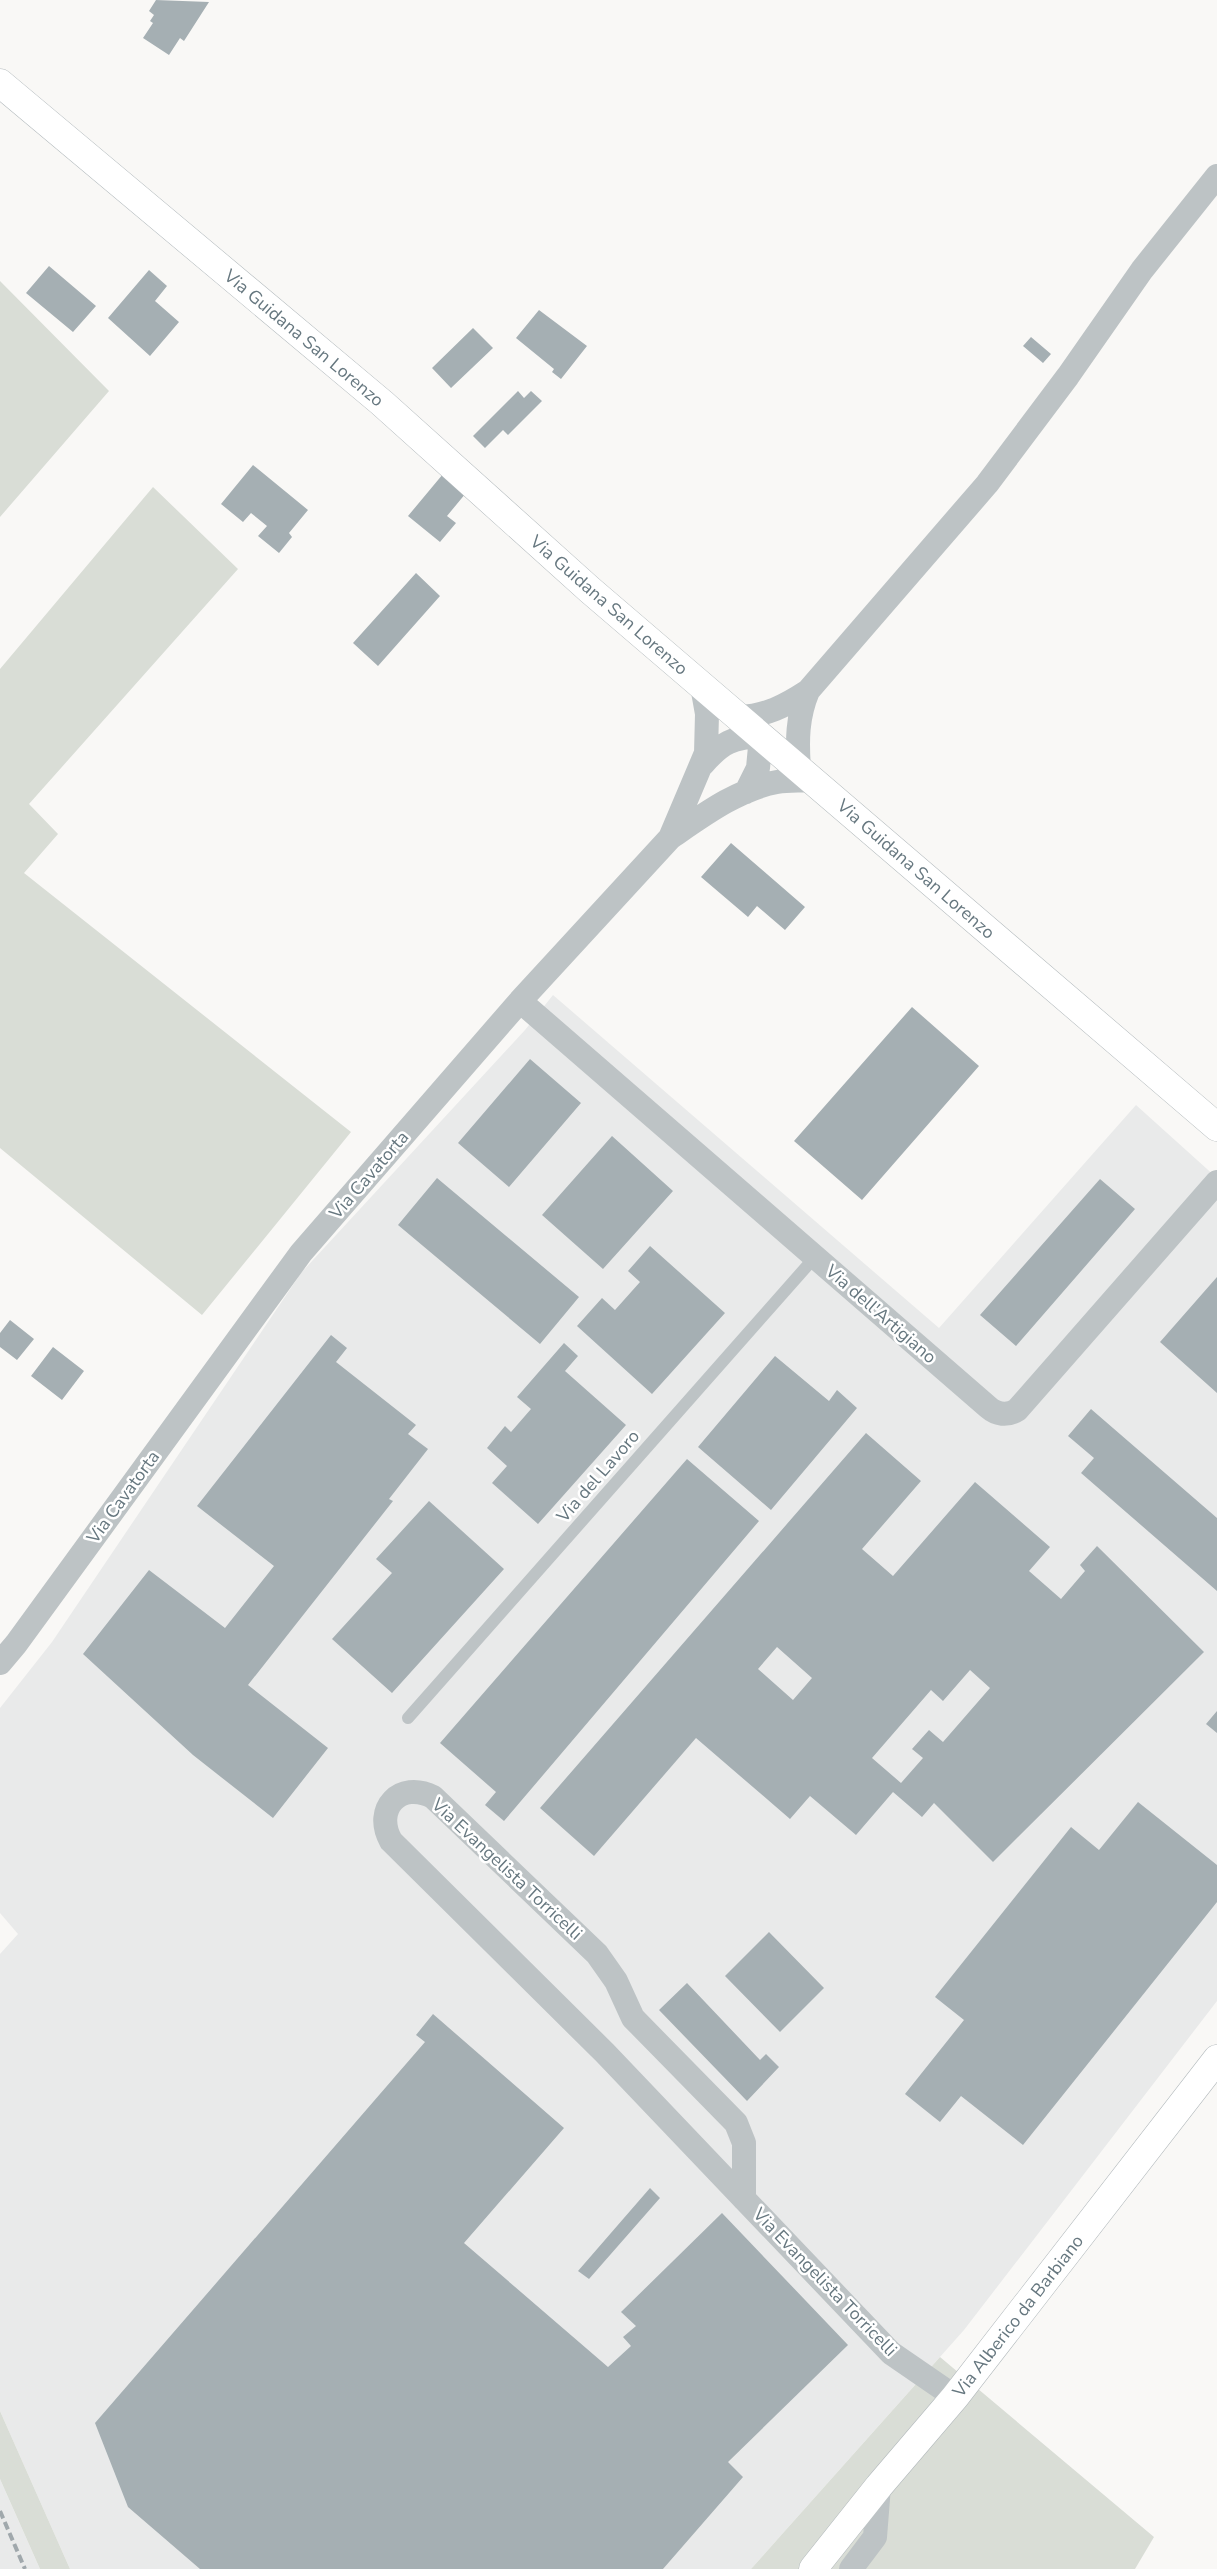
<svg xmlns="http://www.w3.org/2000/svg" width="1217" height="2569" viewBox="0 0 1217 2569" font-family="'Nunito Sans',sans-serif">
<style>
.built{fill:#e9eaea}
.green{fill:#d9ddd6}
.building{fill:#a5afb3;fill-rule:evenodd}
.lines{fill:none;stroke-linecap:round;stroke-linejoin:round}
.secondary-casing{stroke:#b2b9bc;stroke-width:29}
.lane{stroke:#bdc3c5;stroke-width:12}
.street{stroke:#bdc3c5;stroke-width:24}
.secondary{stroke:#fff;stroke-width:28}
.rail{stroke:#a0a8ac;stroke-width:4;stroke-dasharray:8 4;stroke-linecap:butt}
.labels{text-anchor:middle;stroke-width:5;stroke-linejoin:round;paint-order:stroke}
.street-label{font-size:18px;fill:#66777f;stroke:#fff}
</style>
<rect width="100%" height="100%" fill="#f9f8f6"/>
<!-- built -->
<path class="built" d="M553,995L939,1328L1136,1105L1217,1178V2001L964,2330L751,2569H70L0,2411V1954L18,1934L0,1913V1708L52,1642L301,1273L525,1030Z
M0,2479L40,2569H0Z"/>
<!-- green -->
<path class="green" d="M0,281L109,391L0,517Z
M153,487L238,569L29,804L58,834L24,873L351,1132L202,1315L0,1148V669Z
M940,2357L1154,2537L1135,2569H751Z
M0,2411L70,2569H40L0,2479Z"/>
<!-- building -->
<path class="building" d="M156,0L209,2L184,41L180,38L169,55L143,38L153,23L150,21L154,15L149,11Z
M49,266L96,306L73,332L26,293Z
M149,270L167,286L155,301L179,322L150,356L108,318Z
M539,310L587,346L561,379L552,372L554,369L516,338Z
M473,328L493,348L451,388L432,368Z
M1031,337L1051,354L1043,363L1023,346Z
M518,391L524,398L531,391L542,401L508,435L503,430L485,448L473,436Z
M253,465L308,510L289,533L292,537L279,553L258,536L267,526L251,513L243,522L221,504Z
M443,474L466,493L447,516L456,523L440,542L408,516Z
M416,573L440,596L378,666L353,643Z
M731,843L805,907L785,930L757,906L748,917L701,877Z
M912,1007L979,1066L862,1200L794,1141Z
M530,1059L581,1103L509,1187L458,1143Z
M612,1136L673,1191L603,1269L542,1215Z
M437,1178L579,1297L540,1344L398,1225Z
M1100,1179L1135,1209L1016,1346L980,1315Z
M650,1246L725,1313L652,1394L577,1326L602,1298L615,1310L640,1282L628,1271Z
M1217,1277V1393L1160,1342Z
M10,1320L34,1339L17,1360L0,1347V1333Z
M331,1335L347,1348L336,1362L416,1425L408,1434L428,1449L389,1499L393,1501L248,1685L328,1748L273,1818L193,1755L83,1654L149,1570L225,1628L274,1566L197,1506Z
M564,1343L578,1356L565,1371L626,1425L538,1524L492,1483L507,1466L487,1448L505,1426L511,1432L531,1409L517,1397Z
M53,1347L84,1371L62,1400L31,1376Z
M775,1356L829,1401L837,1390L857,1408L771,1510L698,1447Z
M1091,1409L1217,1518V1591L1081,1473L1094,1458L1068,1436Z
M866,1433L921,1481L862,1549L893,1576L975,1482L1050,1547L1029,1571L1061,1599L1085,1571L1080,1565L1097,1546L1204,1652L993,1862L934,1803L922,1817L893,1792L856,1835L810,1796L790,1819L696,1738L594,1856L540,1808ZM777,1647L812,1678L793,1700L758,1669ZM970,1670L990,1688L943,1742L929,1730L912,1749L923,1758L901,1783L872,1758L931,1690L943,1701Z
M687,1459L759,1521L504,1821L485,1805L496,1792L440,1743Z
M429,1501L504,1569L392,1693L332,1639L392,1573L376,1559Z
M1217,1711V1733L1206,1724Z
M1138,1802L1217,1865V1902L1023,2145L961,2096L940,2122L905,2094L964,2020L935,1997L1071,1827L1099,1850Z
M769,1932L824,1988L780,2032L725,1976Z
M687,1983L760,2060L766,2054L779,2067L747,2101L659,2010Z
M433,2014L564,2128L464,2243L608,2367L631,2346L623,2337L636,2326L621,2312L722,2213L848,2345L728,2462L743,2477L663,2569H200L128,2507L95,2423L425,2042L416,2035Z
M650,2188L660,2198L589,2279L578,2271Z"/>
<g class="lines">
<!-- secondary casing -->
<g class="secondary-casing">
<path id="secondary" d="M0,83L382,403L590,590L1217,1127
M813,2569L879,2486L955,2397L1217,2059"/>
</g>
<!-- lane -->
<path class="lane" d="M408,1718L815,1257"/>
<!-- street -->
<path class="street" d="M739,717C766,716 785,706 808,691L987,484L1068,376L1142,270L1217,176
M703,764C721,743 733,737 761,736L758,768L746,792
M799,769C797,741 797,717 808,691
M670,838C702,816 738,789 777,782C788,780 800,781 812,780
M520,1001L988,1407C997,1415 1007,1416 1017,1410L1217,1182
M0,1663L16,1644L301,1253L520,1001L670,838L706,753L707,714L702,686
M744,2199V2143L736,2123L633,2018L616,1981L597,1954L433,1797C400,1780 373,1809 391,1841L605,2053L891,2353L955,2397
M851,2569L875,2537L879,2486"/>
<!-- secondary -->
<use href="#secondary" class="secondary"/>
<!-- rail -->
<path class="rail" d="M0,2511L25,2569"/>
</g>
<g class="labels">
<!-- street labels -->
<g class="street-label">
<text transform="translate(304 338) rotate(40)" y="6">Via Guidana San Lorenzo</text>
<text transform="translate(609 605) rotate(41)" y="6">Via Guidana San Lorenzo</text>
<text transform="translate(916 869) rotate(41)" y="6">Via Guidana San Lorenzo</text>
<text transform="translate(369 1175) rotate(-49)" y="6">Via Cavatorta</text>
<text transform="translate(881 1314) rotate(41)" y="6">Via dell'Artigiano</text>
<text transform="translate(598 1476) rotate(-49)" y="6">Via del Lavoro</text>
<text transform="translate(123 1497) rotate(-54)" y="6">Via Cavatorta</text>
<text transform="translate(507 1869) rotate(43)" y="6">Via Evangelista Torricelli</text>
<text transform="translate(825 2282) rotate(46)" y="6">Via Evangelista Torricelli</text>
<text transform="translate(1018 2316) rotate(-52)" y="6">Via Alberico da Barbiano</text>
</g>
</g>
</svg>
